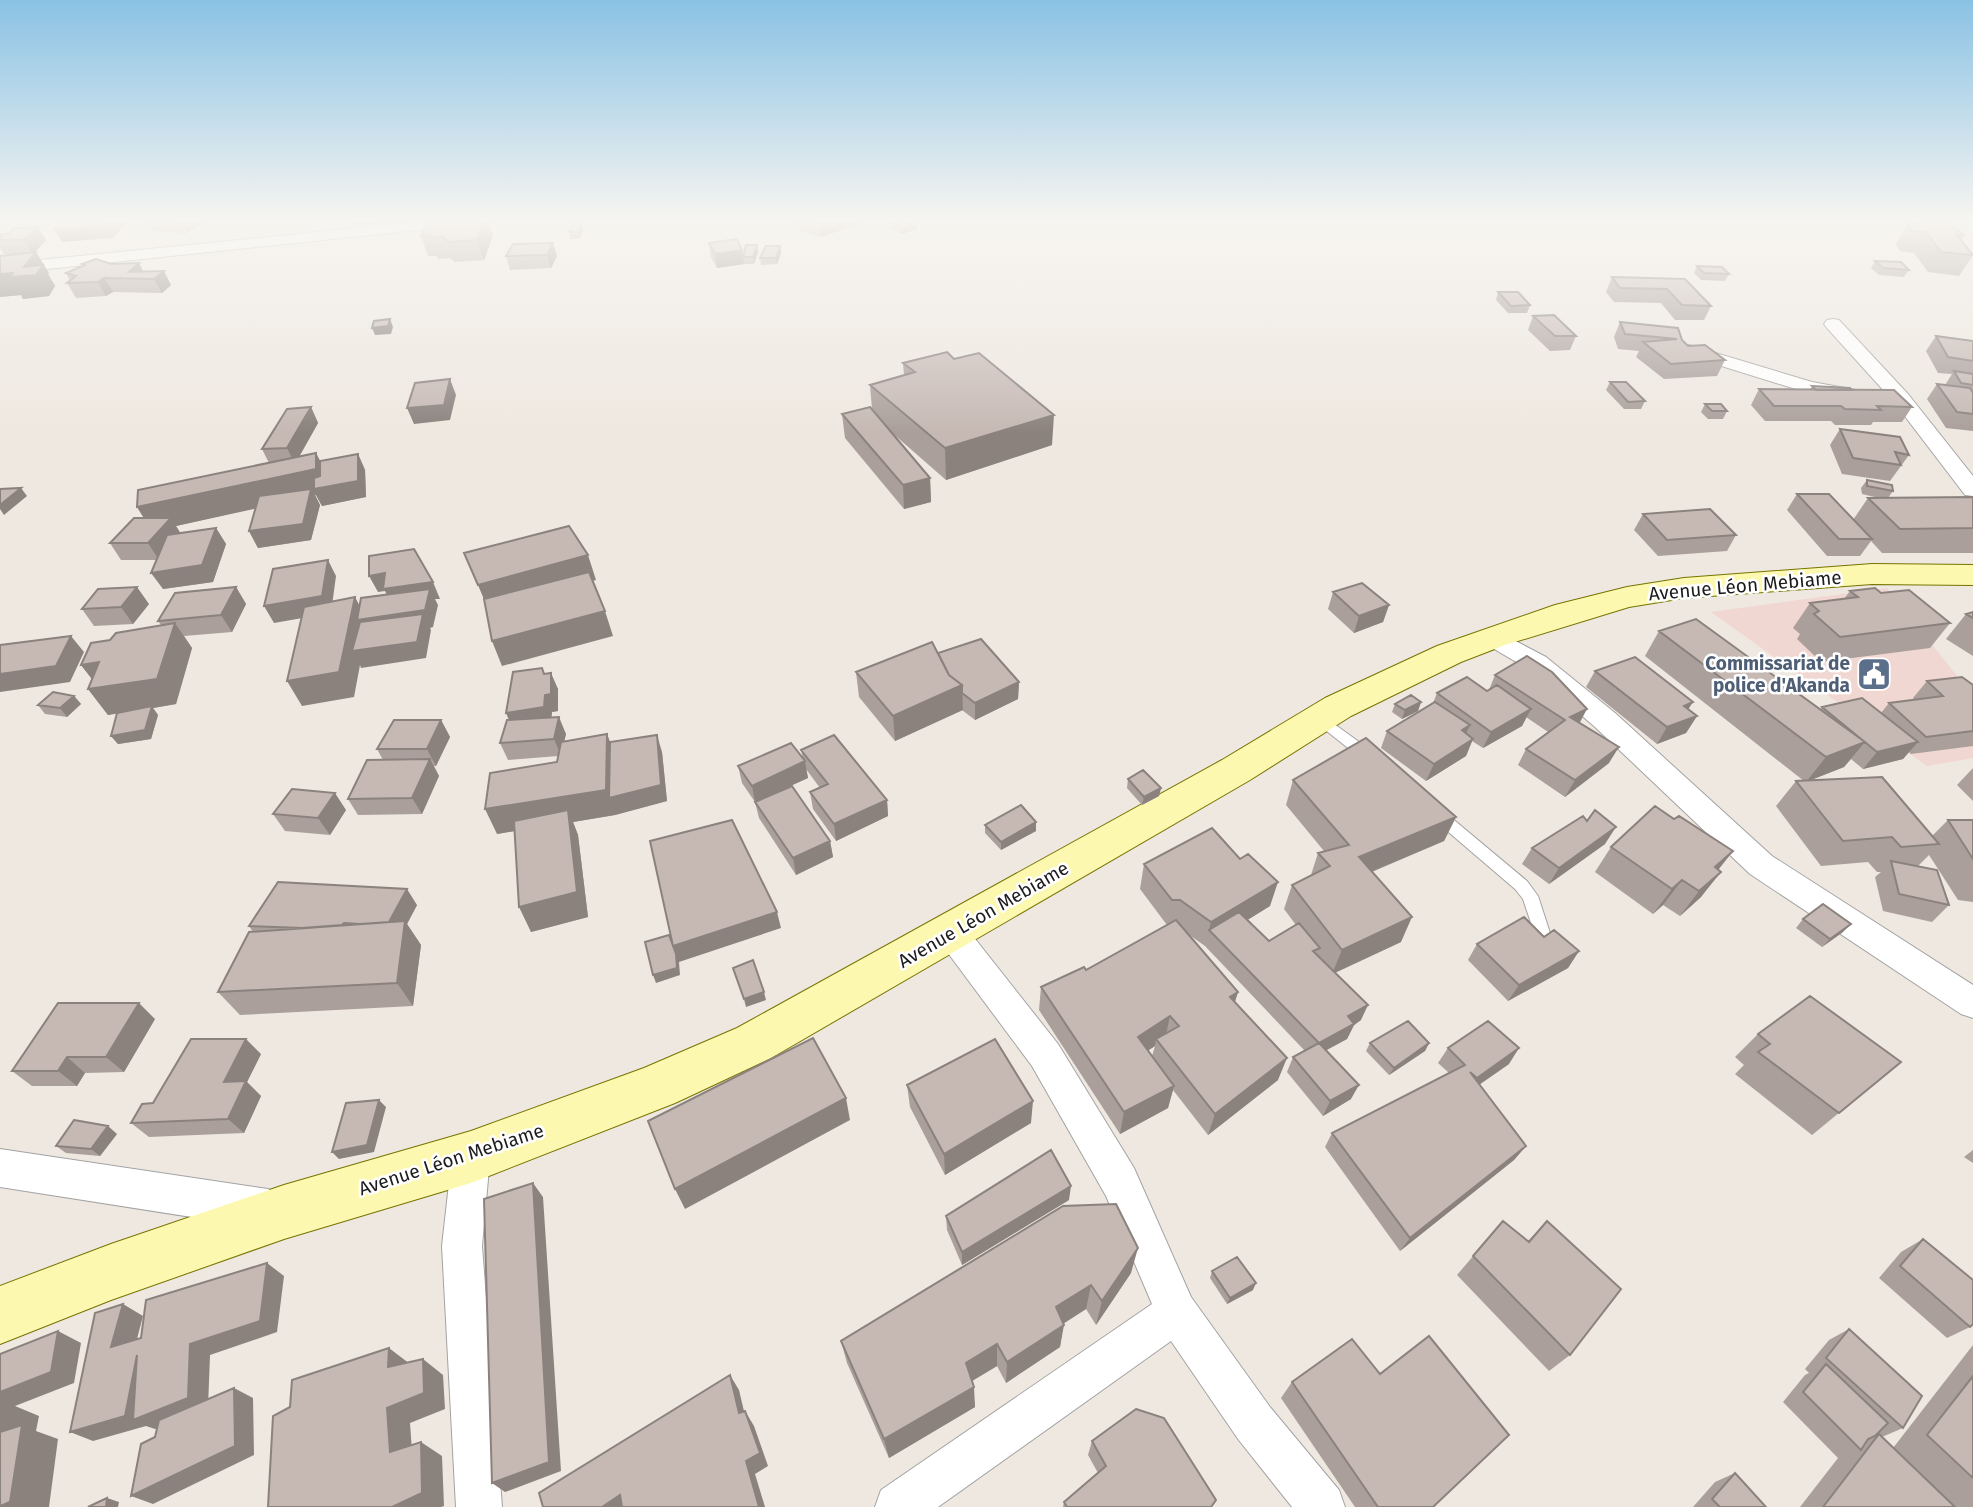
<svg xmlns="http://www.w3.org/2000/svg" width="1973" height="1507" viewBox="0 0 1973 1507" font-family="'Fira Sans',sans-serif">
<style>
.military{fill:#f1d7d2}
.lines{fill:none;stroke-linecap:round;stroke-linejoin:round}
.lane-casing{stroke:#a3a3a3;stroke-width:2}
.street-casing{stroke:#a3a3a3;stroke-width:2}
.secondary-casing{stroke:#767400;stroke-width:2}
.lane{fill:#fff;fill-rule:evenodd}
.street{fill:#fff;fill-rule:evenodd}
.secondary{fill:#fdf8af;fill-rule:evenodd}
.wall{fill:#aa9f9b;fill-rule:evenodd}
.shaded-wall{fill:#8b827e}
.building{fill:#c6b9b4;stroke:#8b827e;stroke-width:2}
.labels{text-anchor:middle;stroke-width:5;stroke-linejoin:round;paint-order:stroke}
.street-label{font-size:19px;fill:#1c1c1c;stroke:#fff}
.service-label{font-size:19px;font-weight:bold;fill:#4e5e75;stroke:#fff;text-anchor:end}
</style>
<rect width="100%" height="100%" fill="#eee8e0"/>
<!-- military -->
<path class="military" d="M1887,588L1973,696V758L1927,766L1711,612Z"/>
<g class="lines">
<!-- lane casing -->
<g class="lane-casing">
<path id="lane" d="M1319,713L1373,752L1375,756L1373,760H1363L1314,721L1312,718L1314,715Z
M1437,808L1442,810L1527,881L1538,896L1550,933L1548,938L1542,940L1536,938L1523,899L1515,889L1432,818L1430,814L1432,810Z"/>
</g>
<!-- street casing -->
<g class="street-casing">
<path id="street" d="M417,222H463L456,226L0,274V264Z
M1833,319L1839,320L1908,394L1973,476V496L1965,495L1894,402L1827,328L1824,324L1827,320Z
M1689,345L1812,382L1856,390L1859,394L1849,400L1802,391L1683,354L1680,350Z
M1493,629L1546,657L1615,713L1772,856L1973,985V1018L1961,1014L1750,874L1595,727L1528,669L1484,643L1480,637L1484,631Z
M950,918L961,921L1058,1044L1134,1168L1191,1297L1270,1407L1339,1490L1345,1507H1292L1238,1439L1171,1341L938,1507H875L881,1490L1152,1304L1106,1196L1032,1066L939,941L934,931L939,921Z
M471,1138L484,1144L490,1157L482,1246L502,1507H456L442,1246L452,1157L458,1144Z
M0,1149L268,1189L282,1195L288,1209L282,1223L268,1229L0,1187Z"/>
</g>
<!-- secondary casing -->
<g class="secondary-casing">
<path id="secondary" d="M1872,564L1973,565V585L1872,584L1684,598L1629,607L1505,645L1461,662L1351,716L1250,780L771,1058L675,1103L471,1183L284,1239L111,1300L0,1344V1286L111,1244L284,1185L471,1131L644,1068L737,1028L1222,760L1325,698L1437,646L1555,605L1627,587L1684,578Z"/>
</g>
<!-- lane -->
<use href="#lane" class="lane"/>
<!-- street -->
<use href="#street" class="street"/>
<!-- secondary -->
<use href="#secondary" class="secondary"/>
</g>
<!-- wall -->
<path class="wall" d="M148,222H203L187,233L153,231Z
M428,222H489L493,235L484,260L455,262L450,258L438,259L437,256H428L421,236Z
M799,222H864L821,237L800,231Z
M888,222L917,229L902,234L889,228Z
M1908,222H1947L1964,235L1961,241L1973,255L1959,276L1928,272L1914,253L1900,251L1896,244Z
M582,224L583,231L579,239H570L569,232Z
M38,227L46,240L34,252L49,273L48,274L55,286L49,296L23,299L21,295L0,297V256L19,254H4L0,248V236Z
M709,243L742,250L744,264L717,268L711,257Z
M513,244L557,256L551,268L510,270L506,256Z
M757,245L758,252L754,264H744L743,257Z
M780,246L781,253L777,264L761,265L760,258Z
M1875,261L1909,270L1904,277L1879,275L1871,268Z
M139,263L143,271L171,285L162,293L113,292L106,296L76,298L67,283L70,281L66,273L83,266L82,264Z
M1697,266L1729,274L1725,281L1701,280L1694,273Z
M1612,277L1685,279L1711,306L1704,320H1675L1661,303L1614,302L1606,292Z
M1498,292L1530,305L1527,313H1508L1496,300Z
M1533,316L1576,336L1570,350L1550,351L1528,330Z
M1620,322L1682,340L1688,346L1725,360L1717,376L1664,379L1636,357L1639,351L1618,349L1614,337Z
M1936,336L1973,341V431L1946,428L1927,399L1937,384L1945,385L1952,374L1938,373L1926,351Z
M903,363L1052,445L946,480L890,431L930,478L931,502L904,509L845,438L842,414L872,409L870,385L904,375Z
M1610,382L1645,401L1641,409H1624L1606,390Z
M1812,386L1852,390L1912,407L1902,422H1873L1871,425H1835L1831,421H1765L1751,405L1759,389L1810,390Z
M1705,404L1727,411L1723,419H1708L1701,412Z
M311,407L318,423L299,457L316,453L320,461L358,454L365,470L366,497L322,506L316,495H315L320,505L311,540L258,548L249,531L255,508L176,526L180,533L216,528L226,544L213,582L163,589L157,560H121L110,543L144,518L137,507L269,463L262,449Z
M1840,429L1909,455L1890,481L1842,474L1830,445Z
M1867,480L1893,491L1888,498L1973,497V553H1882L1871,541L1860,556H1827L1787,510L1797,494L1853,520L1868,498H1879L1862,494L1861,488Z
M1643,514L1736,535L1727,551L1658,556L1634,530Z
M236,587L246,604L232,632L184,636L192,648L176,704L153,708L158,715L151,739L118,744L111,736L117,713L108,715L88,689L92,679L81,665L110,640L161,625L158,621Z
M1850,591L1881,593L1950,623L1930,648L1821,662L1797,639L1800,634L1793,628L1810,603L1844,599Z
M1333,592L1389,605L1383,622L1354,633L1328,609Z
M149,604L133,624L94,626L82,609Z
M1973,612V656L1946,639L1966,614Z
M1659,631L1820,710L1822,707L1881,713L1889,703L1915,700L1913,698L1927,681L1973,685V746L1911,754L1909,752L1903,759L1863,769L1851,759L1844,767L1811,780L1932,836L1948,820H1973V902L1958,900L1929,855L1918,866L1949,905L1932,922L1883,911L1875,877L1881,872H1877L1868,862L1821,866L1776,806L1796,781H1804L1645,656Z
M938,653L1019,682L1018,699L975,720L962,710L895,741L859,697L856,672Z
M542,668L545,674L558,689V711L552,712L551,717L566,734L564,741L607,734L610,742L662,752L667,801L615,815L573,822L578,835L588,917L531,932L514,831L497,834L557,762L558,756L508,760L500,743L509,719Z
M1595,671L1688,710L1697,716L1686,733L1657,744L1586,687Z
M1495,675L1579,723L1609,763L1565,797L1518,765L1526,749L1548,732L1526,717L1522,726L1483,748L1472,741L1466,756L1426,781L1381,748L1387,731L1433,703L1437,693L1487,691L1489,690Z
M74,696L81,704L67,717L45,714L38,705Z
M1421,702L1418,711L1402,719L1392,712L1395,704Z
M441,720L450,737L436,766H434L439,776L422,814L358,815L348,799L383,760L377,749Z
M801,750L887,800L888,816L836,841L813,809L810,792L820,788L806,769L808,778L788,787L830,841L833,857L796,875L759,818L755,802L742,783L738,766L803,759Z
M1973,768V801L1957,785Z
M1128,779L1161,788L1159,796L1142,805L1127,788Z
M1293,780L1456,817L1444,841L1372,872L1401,942L1335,973L1361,1020L1354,1025L1347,1039L1326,1050L1351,1099L1323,1116L1287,1072L1293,1057L1305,1051L1205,946L1188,934L1238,992L1235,1002L1278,1080L1208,1135L1173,1090L1168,1108L1120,1134L1039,1010L1041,987L1086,970L1169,925H1167L1140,889L1144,864L1270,906L1247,920L1269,941L1296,925L1284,909L1292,885L1311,875L1318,853L1324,851L1286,805ZM1155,1046L1152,1056L1148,1050Z
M346,810L330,835L285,831L273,814Z
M1674,819L1733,851L1718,870L1701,897L1680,916L1663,905L1653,914L1595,872L1611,847Z
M1587,821L1605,844L1549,884L1522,864L1532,848Z
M1036,822V831L1001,850L985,833V825Z
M417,905L407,924L421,945L413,1006L240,1015L218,992L253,932L249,926Z
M1803,919L1843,932L1822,947L1796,928Z
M1477,944L1579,951L1568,968L1508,1001L1468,960Z
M155,1019L124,1072L85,1073L77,1086H32L12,1071Z
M1758,1034L1901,1062L1812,1135L1735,1074L1744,1065L1735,1057Z
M1370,1043H1429L1425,1051L1389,1075L1366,1051Z
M1448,1048L1509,1064L1479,1085L1526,1146L1514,1160L1400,1251L1325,1147L1332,1133L1449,1073L1438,1063Z
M261,1054L247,1082L261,1096L244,1133L149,1137L131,1123L153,1103Z
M907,1085L1031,1123L945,1175L910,1107Z
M117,1134L100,1156L66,1153L56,1146Z
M1973,1150V1163L1964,1157Z
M1069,1200L962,1265L947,1230L946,1216Z
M1503,1221L1528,1241L1547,1221L1570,1355L1549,1371L1457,1275Z
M1923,1239L1970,1327L1947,1338L1879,1278L1901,1252Z
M1212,1271L1253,1290L1227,1304L1210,1278Z
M1131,1273L1096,1325L1086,1309L1063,1324L1060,1347L1006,1383L997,1366L972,1381L975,1407L889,1458L847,1363L841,1341Z
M1849,1329L1903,1428L1882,1437L1893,1448L1973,1345V1507H1800L1838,1458L1783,1402L1805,1375L1809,1373L1805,1369L1829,1340Z
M1292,1382L1433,1507H1355L1281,1398Z
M1092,1441L1211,1507H1063L1064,1502L1098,1473L1088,1455Z
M1735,1473L1766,1507H1693L1715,1482Z"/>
<!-- shaded-wall -->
<path class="shaded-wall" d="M109,222H128L113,238L62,242L54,229Z
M181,222H203L187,233Z
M353,222H386V223L355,226Z
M484,222H489L493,235L484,260L477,240Z
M824,222H864L821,237L819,223Z
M917,222V229L902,234V227Z
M582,224L583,231L579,239L578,232Z
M38,227L46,240L33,254L24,240Z
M553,243L557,256L551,268L547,255Z
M757,245L758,252L754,264L753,257Z
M780,246L781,253L777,264L776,258Z
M742,250L744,264L717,268L715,254Z
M36,252L49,273L48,274L55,286L49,296L23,299L21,295L0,297V274L24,267Z
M139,263L146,277L129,272Z
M164,271L171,285L162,293L154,279Z
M104,278L113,292L106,296L98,282Z
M390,319L393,327L391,334L375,335L372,328Z
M450,379L456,395L450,420L414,424L407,408Z
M311,407L318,423L295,464L287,448Z
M1054,415L1052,445L946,480L945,448Z
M316,453L328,477L358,454L365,470L366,497L322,506L316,495H315L320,505L311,540L258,548L249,531L309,497L176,526L181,534L159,560L148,543L152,531L137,507Z
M930,478L931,502L904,509L903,485Z
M21,488L27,496L4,515L0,509V505Z
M216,528L226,544L213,582L163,589L151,573Z
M588,555L596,580L488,609L478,585Z
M328,560L336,576L331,613L274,623L264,606Z
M385,573L433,582L440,599H435L438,605L433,627L430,628L431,630L426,658L361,668L360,665L354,697L302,706L287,681L355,597L366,618L392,606L385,591L378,592L369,576Z
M137,587L149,604L133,624L121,607Z
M236,587L246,604L232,632L221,615Z
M1389,605L1383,622L1354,633L1359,616Z
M605,611L613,636L502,666L492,641Z
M175,623L192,648L176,704L153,708L158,715L151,739L118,744L111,736L151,708L108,715L88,689L99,688L81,665Z
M71,636L84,652L70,682L0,692V674Z
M551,673L558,689V711L552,712L551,724L513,730L506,713L545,695Z
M1019,682L1018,699L975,720V703Z
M962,685L963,710L895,741L893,716Z
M74,696L81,704L67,717L60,708Z
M1421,702L1418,711L1402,719L1405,710Z
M1693,702L1682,719L1684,706Z
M1531,709L1522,726L1483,748L1491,732Z
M1587,709L1578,726L1570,717Z
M1697,716L1686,733L1657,744L1667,727Z
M559,717L566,734L561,756L554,739Z
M441,720L450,737L436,766L427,749Z
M1470,725L1462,742V730Z
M607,734L616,759L657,735L662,752L667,801L615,815L573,822L578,835L588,917L531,932L519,907L569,822L497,834L485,809Z
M1473,739L1466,756L1426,781L1434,764Z
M1865,742L1844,767L1806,782L1826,757Z
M1918,742L1903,759L1863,769L1877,752Z
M1619,747L1609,763L1565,797L1575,780Z
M430,759L439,776L422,814L412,798Z
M805,761L808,778L755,802L752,786Z
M1161,788L1159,796L1142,805L1144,797Z
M335,793L346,810L330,835L318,818Z
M887,800L888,816L836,841L834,824Z
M1456,817L1444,841L1349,881L1359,857Z
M1036,822V831L1001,850V842Z
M1616,827L1605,844L1549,884L1559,868Z
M830,841L833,857L796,875L793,858Z
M1733,851L1714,875L1695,891L1715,867Z
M1721,872L1701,897L1680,916L1699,891Z
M1682,880L1663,905L1653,914L1672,889Z
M1278,882L1270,906L1217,939L1209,930L1211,922Z
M407,889L417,905L407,924L421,945L413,1006L397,983L386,926Z
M777,912L781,928L679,962L680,975L656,983L653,975L673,946Z
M1412,917L1401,942L1332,974L1342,950Z
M1851,924L1843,932L1822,947L1830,939Z
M1579,951L1568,968L1508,1001L1519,985Z
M764,992L766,1000L746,1007L744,999Z
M1238,992L1230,1016V997Z
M139,1003L155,1019L124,1072L106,1057Z
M1368,1005L1361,1020L1354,1025L1347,1039L1312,1058L1319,1043L1348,1016Z
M1170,1016L1165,1039H1156L1155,1046L1134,1060L1138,1037Z
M246,1039L261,1054L247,1082L261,1096L244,1133L228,1119L224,1082Z
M1429,1043L1425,1051L1389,1075L1394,1068Z
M1519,1048L1509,1064L1467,1093L1477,1078Z
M67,1057L85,1073L77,1086L58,1071Z
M1287,1058L1278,1080L1208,1135L1215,1114Z
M1359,1085L1351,1099L1323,1116L1330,1101Z
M1174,1086L1168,1108L1120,1134L1124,1112Z
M846,1098L850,1120L685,1209L675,1189Z
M379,1100L386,1107L374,1152L339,1159L332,1152Z
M1033,1101L1031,1123L945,1175L944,1154Z
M108,1126L117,1134L100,1156L91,1149Z
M1526,1146L1514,1160L1400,1251L1410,1238Z
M533,1183L543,1197L561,1471L505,1492L492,1483Z
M1071,1186L1069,1200L962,1265V1252Z
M1138,1248L1131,1273L1096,1325L1102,1301Z
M267,1263L284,1276L277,1332L210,1355L208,1408L155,1429L146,1426L93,1441L70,1432L137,1355L190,1344Z
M1256,1283L1253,1290L1227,1304L1230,1298Z
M1091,1285L1086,1309L1053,1330L1056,1307Z
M123,1304L143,1316L132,1358L111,1347Z
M1064,1325L1060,1347L1006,1383L1007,1362Z
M58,1331L81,1343L74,1383L15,1406L39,1416L36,1431L58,1439L49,1507H0V1392Z
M997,1344V1366L967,1384L966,1363Z
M389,1348L410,1364L388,1367Z
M423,1359L443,1375L445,1409L410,1423L413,1465L390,1452L387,1408Z
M730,1375L739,1390L748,1428L739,1413Z
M974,1387L975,1407L889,1458L884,1439Z
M234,1388L253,1398L254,1455L153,1504L131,1496Z
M745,1411L754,1426L768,1466L755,1474L765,1507H759L746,1461Z
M421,1442L442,1456L444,1506L441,1507H392Z
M620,1495L634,1507H602Z
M107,1498L119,1502L118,1507H106Z"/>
<!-- building -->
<path class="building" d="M60,222H109L105,225L54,229Z
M428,222H484L477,240L448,242L443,237L431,238V235L421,236Z
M889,222H917L902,227Z
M1913,222H1947L1964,235L1956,234L1973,255L1941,252L1926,232L1912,231L1907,224L1915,225Z
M582,224L578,232H569L573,225Z
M38,227L24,240H0V236L2,234H9L14,228Z
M737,239L742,250L715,254L709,243Z
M553,243L547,255L506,256L513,244Z
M746,245H757L753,257H743Z
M766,246H780L776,258H760Z
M36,252L24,267L43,265L36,275L10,277L13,273L0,274V256Z
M96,259L111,264L139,263L129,272L164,271L154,279L104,278L98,282L67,283L76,276L66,273L85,265L82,264Z
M1875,261L1901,262L1909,270L1883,268Z
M1697,266L1722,267L1729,274L1704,273Z
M1612,277L1685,279L1711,306L1682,305L1667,289L1620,288Z
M1498,292H1518L1530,305L1511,306Z
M1554,315L1576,336H1555L1533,316Z
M390,319L388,326L372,328L374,321Z
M1620,322L1678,328L1682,340L1688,346L1705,345L1725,360L1671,364L1643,342L1677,339L1625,334Z
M1936,336L1973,341V361L1948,357Z
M947,352L954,359L979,353L1054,415L945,448L870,385L915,372L903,363Z
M1954,371L1973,374V385L1961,383Z
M450,379L444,405L407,408L415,383Z
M1610,382H1626L1645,401L1628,402Z
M1937,384L1970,388L1973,393V414L1957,412Z
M1812,386L1850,388L1852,390H1816Z
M1759,389L1894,390L1912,407L1877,406L1881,410L1845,409L1841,406H1774Z
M1705,404H1721L1727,411H1712Z
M311,407L287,448L262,449L287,409Z
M870,407L930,478L903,485L842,414Z
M1840,429L1900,437L1909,455L1895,452L1901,465L1853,458Z
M316,453V469L137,507L138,490Z
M358,454V481L314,489V478L320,476V461Z
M1867,480L1892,485L1893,491L1867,486Z
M21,488L0,505V489Z
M311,489L303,524L249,531L259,496Z
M1797,494H1829L1872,539H1839Z
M1973,497V528L1900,529L1868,498Z
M1710,509L1736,535L1667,540L1643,514Z
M134,518H171L148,543H110Z
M569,526L588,555L478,585L464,553Z
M216,528L202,565L151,573L167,535Z
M414,549L433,582L383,589L385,573L369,576V556Z
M328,560L322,596L264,606L273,569Z
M589,572L605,611L492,641L484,599Z
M1362,583L1389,605L1359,616L1333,592Z
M137,587L121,607L82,609L98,589Z
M236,587L221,615L158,621L175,593Z
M1875,588L1881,593L1909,590L1950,623L1840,637L1814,614L1819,611L1810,603L1858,597L1850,591Z
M430,589L425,610L357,620L361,598Z
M355,597L339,672L287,681L304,607Z
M1973,612V618L1966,614Z
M423,614L417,642L352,651L360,622Z
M1696,619L1865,742L1826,757L1659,631Z
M175,623L157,679L88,689L99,662L81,665L91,643L110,640L116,633Z
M71,636L56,666L0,674V645Z
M981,639L1019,682L975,703L962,693V685L949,675L938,653Z
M932,642L949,675L962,685L893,716L856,672Z
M1527,656L1552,672L1587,709L1570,717L1619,747L1575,780L1526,749L1565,720L1495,675Z
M1635,657L1693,702L1684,706L1697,716L1667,727L1595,671Z
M542,668L544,674L551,673V694L545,695L544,707L506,713L513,672Z
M1467,677L1487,691L1497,685L1531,709L1491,732L1437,693Z
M1962,677L1973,685V731L1926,737L1889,703L1943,696L1927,681Z
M53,692L74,696L60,708L38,705Z
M1411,695L1421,702L1405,710L1395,704Z
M1862,698L1918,742L1877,752L1822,707Z
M1435,702L1470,725L1462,730L1473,739L1434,764L1387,731Z
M152,706L145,730L111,736L117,713Z
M559,717L554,739L500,743L507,720Z
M394,720H441L427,749H377Z
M607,734L606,790L485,809L490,773L557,762L561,742Z
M657,735L661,785L609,798L610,742Z
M834,735L887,800L834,824L810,792L828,784L801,750Z
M1366,738L1456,817L1359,857L1412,917L1342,950L1292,885L1330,866L1318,853L1349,845L1293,780Z
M791,743L805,761L752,786L738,766Z
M430,759L412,798L348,799L367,760Z
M1143,770L1161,788L1144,797L1128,779Z
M1882,777L1939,844L1901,847L1892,837L1843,841L1796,781Z
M792,786L830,841L793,858L755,802Z
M292,789L335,793L318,818L273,814Z
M1021,805L1036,822L1001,842L985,825Z
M1655,806L1674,819L1679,816L1733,851L1715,867L1721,872L1699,891L1682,880L1672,889L1611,847Z
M568,810L577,892L519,907L514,821Z
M1595,810L1616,827L1559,868L1532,848L1583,816L1587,821Z
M732,820L777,912L673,946L650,841Z
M1948,820H1973V859Z
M1212,828L1240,859L1248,854L1278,882L1211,922L1180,900H1172L1144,864Z
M1891,861L1937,870L1949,905L1899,894Z
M278,882L407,889L389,922L360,924L344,923L342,925L302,928L249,926Z
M1823,904L1851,924L1830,939L1803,919Z
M1239,912L1269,941L1299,923L1320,948L1313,951L1368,1005L1348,1016L1354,1024L1319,1043L1359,1085L1330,1101L1293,1057L1319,1043L1209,930Z
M1524,917L1544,937L1554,930L1579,951L1519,985L1477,944Z
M1176,920L1238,992L1230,997L1287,1058L1215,1114L1156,1039L1179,1026L1170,1016L1138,1037L1174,1086L1124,1112L1041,987L1084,967L1086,970Z
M405,921L397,983L218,992L249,932Z
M669,935L676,954L677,968L653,975L645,942Z
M753,960L764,992L744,999L733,968Z
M1810,996L1901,1062L1839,1113L1758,1052L1770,1044L1758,1034Z
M58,1003H139L106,1057H67L58,1071H12Z
M1408,1021L1429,1043L1394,1068L1370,1043Z
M1488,1021L1519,1048L1477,1078L1470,1072L1526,1146L1410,1238L1332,1133L1465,1065L1448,1048Z
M813,1038L846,1098L675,1189L648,1121Z
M191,1039H246L224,1082L246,1081L228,1119L131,1123L142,1104L153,1103Z
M995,1039L1033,1101L944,1154L907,1085Z
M379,1100L367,1145L332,1152L346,1103Z
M74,1120L108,1126L91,1149L56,1146Z
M1051,1150L1071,1186L962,1252L946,1216Z
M533,1183L549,1462L492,1483L484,1199Z
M1116,1204L1138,1248L1102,1301L1091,1285L1056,1307L1064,1325L1007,1362L997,1344L966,1363L974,1387L884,1439L841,1341L1063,1206Z
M1503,1221L1529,1242L1547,1221L1621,1289L1570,1355L1473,1256Z
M1923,1239L1973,1280V1324L1970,1327L1900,1266Z
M1237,1257L1256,1283L1230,1298L1212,1271Z
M267,1263L260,1321L190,1344L188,1398L133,1420L137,1355L125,1416L70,1432L95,1313L123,1304L111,1347L141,1338L146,1300Z
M1849,1329L1922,1396L1903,1428L1826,1358Z
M58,1331L51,1372L0,1392V1354Z
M1429,1336L1509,1435L1433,1507H1378L1292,1382L1352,1339L1380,1374Z
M389,1348L388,1367L423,1359L424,1393L387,1408L390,1452L421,1442L422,1493L392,1507H268L273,1416L290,1407L292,1380Z
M1826,1364L1888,1423L1875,1436L1868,1439L1861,1450L1803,1392Z
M730,1375L739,1413L745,1411L760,1453L746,1461L759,1507H622L620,1495L602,1507H543L539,1493Z
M1973,1376V1478L1927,1435Z
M234,1388L235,1446L131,1496L141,1444L155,1437L159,1420Z
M1136,1409L1164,1418L1216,1500L1211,1507H1067L1064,1502L1106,1466L1092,1441Z
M22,1425L10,1502L0,1506V1432Z
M1879,1434L1955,1507H1823Z
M1735,1473L1766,1507H1720L1712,1499Z
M107,1498L106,1507H88Z"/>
<!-- sky -->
<linearGradient id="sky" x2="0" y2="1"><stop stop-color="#8ac2e4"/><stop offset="0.51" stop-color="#f7f5f1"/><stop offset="1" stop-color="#f7f5f1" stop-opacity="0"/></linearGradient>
<rect width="1973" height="433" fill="url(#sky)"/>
<!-- icons -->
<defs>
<g id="civic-square" transform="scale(1.75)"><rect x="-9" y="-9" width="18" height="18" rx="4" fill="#5c6f8a" stroke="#fff"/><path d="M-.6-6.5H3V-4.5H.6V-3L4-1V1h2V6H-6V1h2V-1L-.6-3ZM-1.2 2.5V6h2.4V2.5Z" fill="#fff"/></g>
</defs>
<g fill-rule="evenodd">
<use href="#civic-square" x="1874" y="674"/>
</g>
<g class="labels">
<!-- street labels -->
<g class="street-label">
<text transform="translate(1745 585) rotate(-5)" y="7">Avenue Léon Mebiame</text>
<text transform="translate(983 914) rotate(-30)" y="7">Avenue Léon Mebiame</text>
<text transform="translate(451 1159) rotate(-18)" y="7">Avenue Léon Mebiame</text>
</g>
<!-- service labels -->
<g class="service-label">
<text x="1850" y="670">Commissariat de<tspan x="1850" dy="22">police d'Akanda</tspan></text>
</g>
</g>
</svg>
